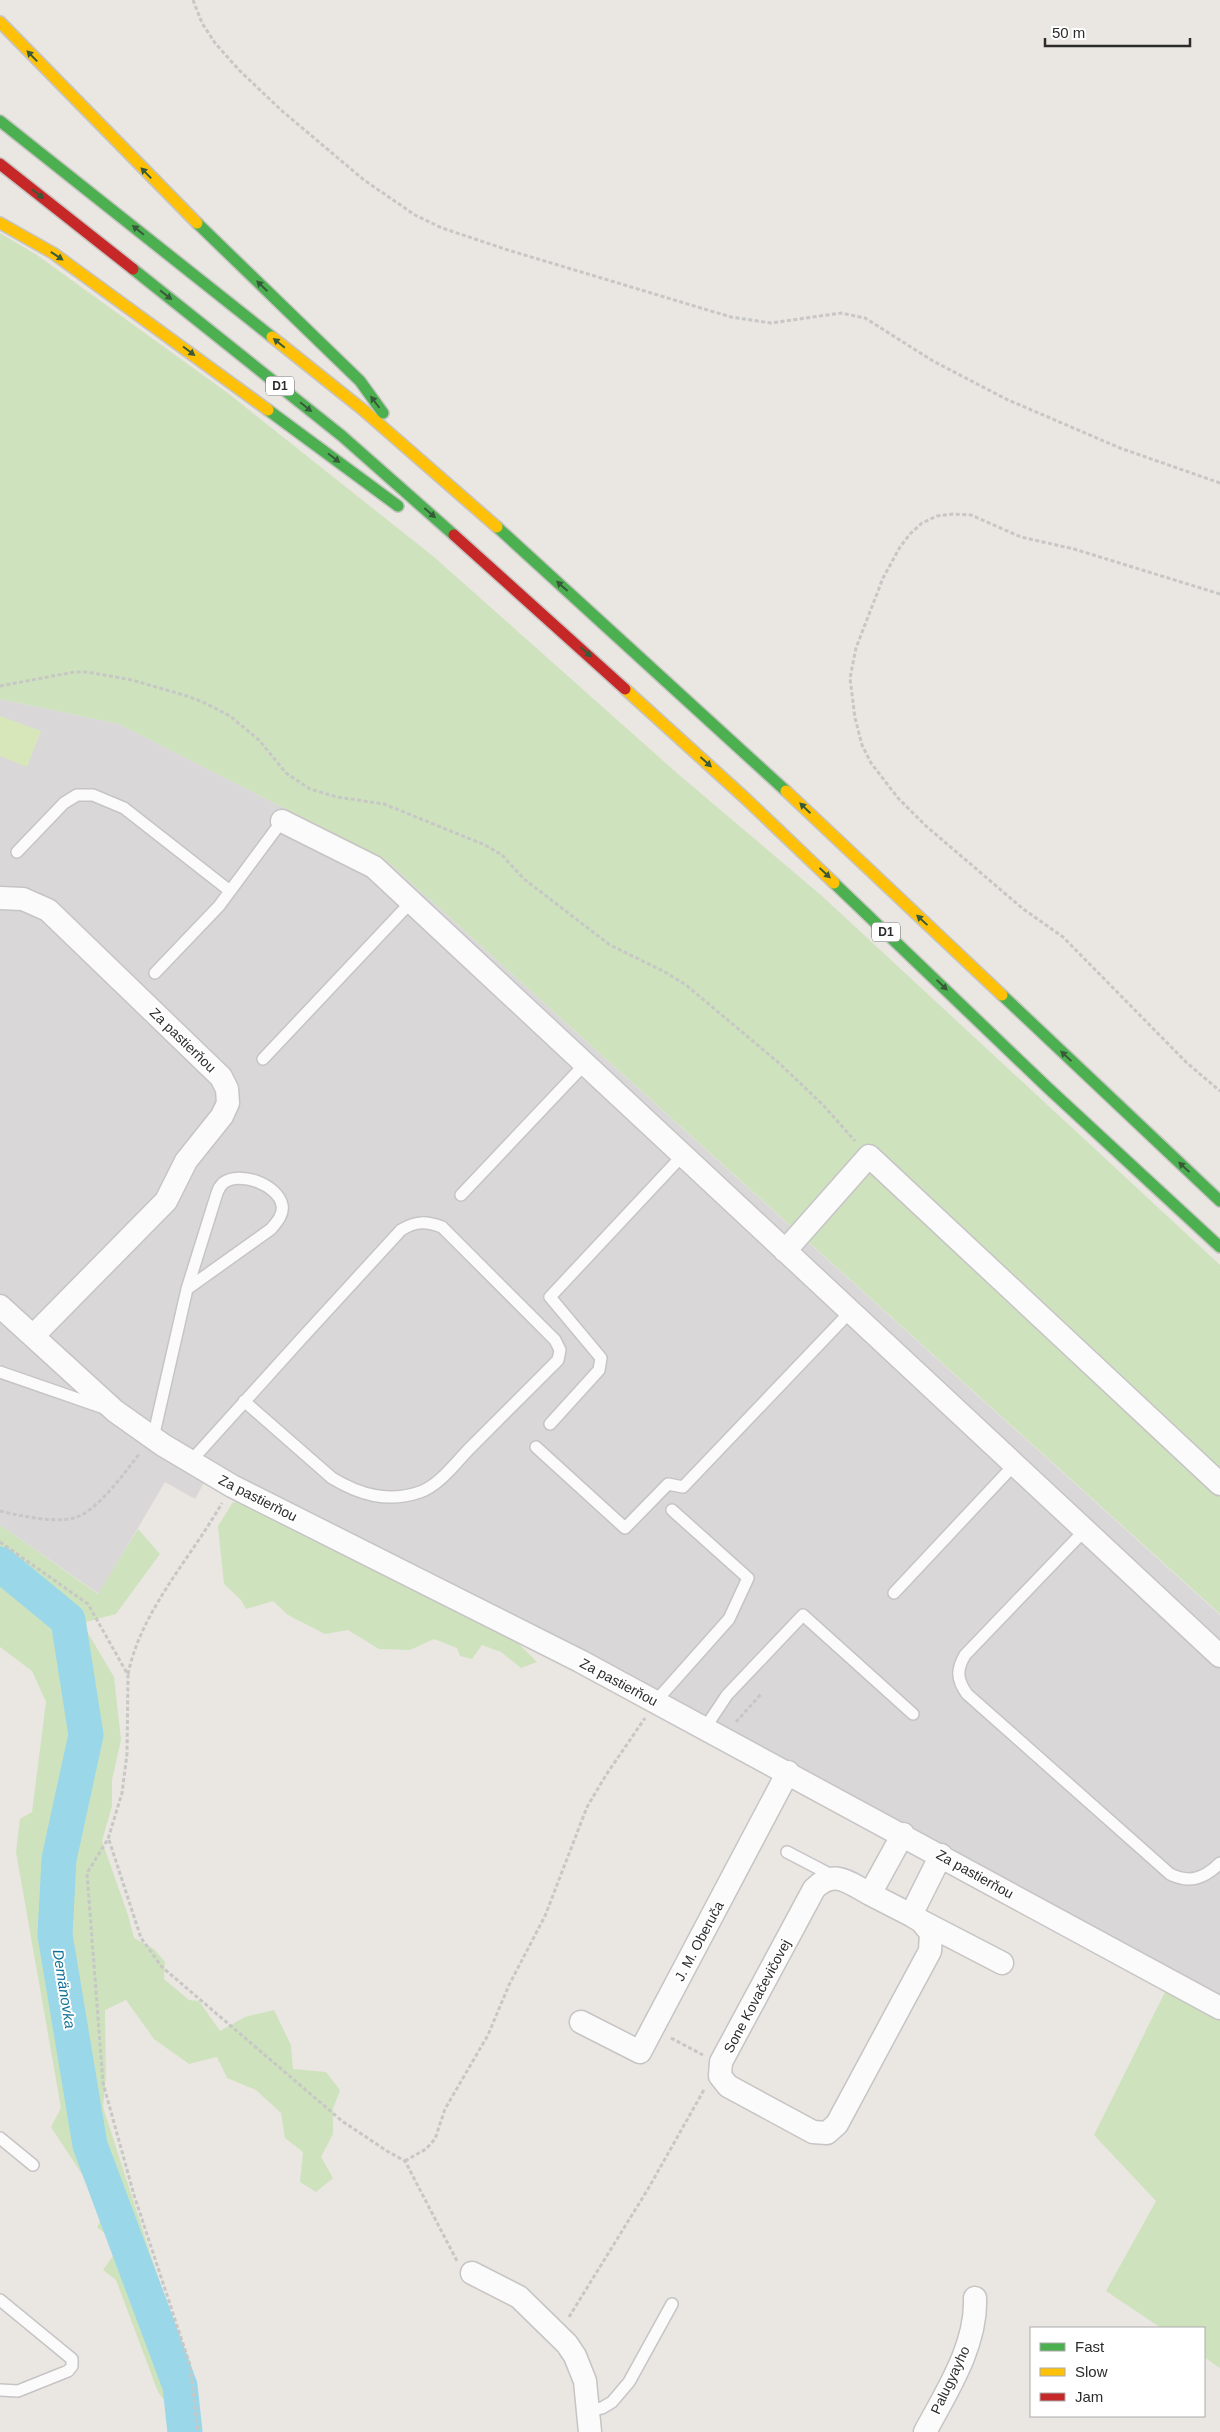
<svg xmlns="http://www.w3.org/2000/svg" width="1220" height="2432" viewBox="0 0 1220 2432" font-family="Arial,sans-serif">
<style>
.industrial{fill:#dad7d9}
.green{fill:#cee3bd}
.pitch{fill:#d8e7ba}
.water{fill:#9ad7e8}
.lines{fill:none;stroke-linecap:round;stroke-linejoin:round}
.river{stroke:#9ad7e8;stroke-width:35}
.lane-casing{stroke:#c6c4c5;stroke-width:14}
.street-casing{stroke:#c6c4c5;stroke-width:25}
.fast-casing{stroke:#c6c4c2;stroke-width:14}
.slow-casing{stroke:#c6c4c2;stroke-width:14}
.jam-casing{stroke:#c6c4c2;stroke-width:14}
.path{stroke:#c7c7c6;stroke-width:3;stroke-dasharray:4 2.5;stroke-linecap:butt}
.lane{stroke:#fcfbfb;stroke-width:11}
.street{stroke:#fcfbfb;stroke-width:22}
.fast{stroke:#4caf50;stroke-width:11}
.slow{stroke:#ffc107;stroke-width:11}
.jam{stroke:#c62828;stroke-width:11}
.oneway{fill:#375a39}
.labels{text-anchor:middle;stroke-width:4;stroke-linejoin:round;paint-order:stroke}
.shield{fill:#fff;stroke:#6b6b6b;stroke-width:1}
.shield-label{font-size:12px;font-weight:bold;fill:#2c2c2c}
.street-label{font-size:14px;fill:#2c2c2c;stroke:#fff}
.water-label{font-size:15px;font-style:italic;fill:#137199;stroke:#fff}
</style>
<rect width="100%" height="100%" fill="#eae6e2"/>
<!-- industrial -->
<path class="industrial" d="M0,699L119,724L386,860L1220,1615V1996L215,1463L195,1499L165,1482L99,1594L0,1525Z"/>
<!-- green -->
<path class="green" d="M0,233L37,255L229,394L434,557L678,774L822,896L1220,1265V1614L386,860L119,724L0,699Z
M233,1502L244,1503L509,1634L537,1662L521,1668L501,1652L482,1645L472,1659L460,1656L457,1648L434,1639L410,1650L379,1649L348,1630L325,1634L288,1615L273,1601L246,1609L241,1600L224,1584L218,1526Z
M0,1525L98,1594L138,1529L160,1554L116,1614L82,1623L114,1677L121,1740L112,1780V1806L102,1841L128,1915L134,1938L154,1949L165,1962L164,1979L189,2000L199,2001L220,2031L245,2017L274,2010L291,2045L293,2069L326,2072L340,2090L333,2109V2134L321,2157L333,2178L316,2192L300,2182L303,2152L285,2138L281,2113L256,2090L227,2078L217,2057L189,2064L154,2039L126,2000L105,2010L106,2075L103,2107L187,2367L194,2416L174,2414L158,2392L116,2280L103,2270L120,2246L97,2227L106,2211L51,2127L61,2108L16,1852L20,1819L32,1812L46,1702L32,1671L0,1647Z
M1166,1990L1220,2018V2368L1204,2357V2328H1161L1106,2291L1156,2201L1094,2135Z"/>
<!-- pitch -->
<path class="pitch" d="M0,716L41,731L27,767L0,756Z"/>
<!-- water -->
<path class="water" d="M174,2414L194,2416L195,2432H175Z"/>
<g class="lines">
<!-- river -->
<path class="river" d="M0,1564L68,1620L86,1735L59,1859L55,1935L90,2145L180,2386L185,2432"/>
<!-- lane casing -->
<g class="lane-casing">
<path id="lane" d="M17,852L64,803L77,795H93L124,808L230,891
M155,973L219,906L282,821
M263,1059L411,902
M461,1195L584,1065
M0,1372L104,1408
M550,1424L599,1370L601,1358L550,1297L682,1156
M153,1438L187,1289L217,1193C218,1190 221,1185 223,1183C240,1170 278,1185 282,1205C284,1214 277,1222 271,1229L187,1289
M536,1447L625,1528L668,1484L683,1487L850,1312
M190,1462C260,1384 330,1307 401,1230C416,1221 426,1221 442,1227L555,1340L560,1350L558,1360C529,1389 500,1418 471,1447C456,1462 440,1485 420,1492C388,1503 360,1495 332,1478L244,1401
M1085,1530L965,1655C956,1670 957,1680 967,1694L1170,1874C1190,1884 1205,1878 1220,1863
M894,1593L1014,1465
M656,1701L729,1619L748,1578L672,1510
M705,1728L727,1695L803,1615L913,1714
M787,1852L835,1877
M0,2138L33,2165
M0,2300L72,2359V2366L68,2371L18,2391L0,2390
M588,2410L602,2408L612,2402L629,2382L672,2304"/>
</g>
<!-- street casing -->
<g class="street-casing">
<path id="street" d="M282,821L374,867L1220,1656
M0,898L23,899L48,910L221,1077L227,1089L228,1103L222,1116L186,1161L166,1201L33,1336
M785,1251L869,1156L1220,1484
M0,1306L115,1411L163,1445L232,1486L580,1661L1220,2008
M903,1834L870,1894C849,1883 834,1868 814,1889L721,2062L720,2076L728,2086L813,2132L827,2133L837,2124L930,1951L931,1933L921,1921L911,1915L941,1855
M870,1894L911,1915
M921,1921L1002,1963
M581,2022L640,2052L788,1772
M472,2273L519,2297L567,2344L575,2356L585,2381L590,2432
M925,2432C947,2391 977,2345 975,2298"/>
</g>
<!-- fast casing -->
<g class="fast-casing">
<path id="fast" d="M0,121L272,337
M197,223L360,381L383,413
M133,269L342,436L454,535
M268,410L398,506
M497,527L786,791
M834,883L1048,1088L1220,1247
M1002,995L1220,1201"/>
</g>
<!-- slow casing -->
<g class="slow-casing">
<path id="slow" d="M0,22L197,223
M0,223L53,253L268,410
M272,337L362,409L497,527
M625,689L745,798L834,883
M786,791L1002,995"/>
</g>
<!-- jam casing -->
<g class="jam-casing">
<path id="jam" d="M0,164L133,269
M454,535L625,689"/>
</g>
<!-- path -->
<path class="path" d="M193,0L202,23L215,43L239,70L281,110L364,180L415,215L442,228L508,250L731,317L771,323L841,313L865,318L933,361L1006,399L1120,448L1220,483
M1220,594L1074,549L1021,537L971,515L953,514L937,516L922,523L910,534L900,547L883,578L856,648L850,678L855,718L862,745L871,763L898,798L926,826L1022,908L1063,937L1187,1063L1220,1091
M0,686L74,672H87L132,680L187,696L205,703L230,716L259,740L286,773L310,789L337,797L384,804L485,845L502,855L524,879L610,945L665,972L686,985L779,1063L824,1106L855,1141
M0,1511C21,1516 57,1524 77,1517C99,1509 125,1472 140,1453
M0,1542L88,1604L128,1675L127,1754L122,1793L108,1839L87,1873L103,2083L134,2195L190,2365L198,2432
M128,1674C141,1611 190,1559 222,1503
M736,1722L762,1693
M109,1840L141,1938L162,1967L342,2121L387,2151L405,2161L457,2261
M671,2038L703,2055
M405,2161L426,2149L435,2139L445,2109L488,2035L509,1985L545,1916L587,1807L606,1775L645,1718
M569,2317L648,2189L705,2088"/>
<!-- lane -->
<use href="#lane" class="lane"/>
<!-- street -->
<use href="#street" class="street"/>
<!-- fast -->
<use href="#fast" class="fast"/>
<!-- slow -->
<use href="#slow" class="slow"/>
<!-- jam -->
<use href="#jam" class="jam"/>
</g>
<!-- one-way arrows -->
<defs><path id="oneway-solid" d="M-6-.8H1V-3.2L6.5 0L1 3.2V.8H-6Z" transform="scale(1.25)"/></defs>
<g class="oneway">
<use href="#oneway-solid" transform="translate(32 56) rotate(-134)"/>
<use href="#oneway-solid" transform="translate(146 173) rotate(-134)"/>
<use href="#oneway-solid" transform="translate(38 194) rotate(38)"/>
<use href="#oneway-solid" transform="translate(138 230) rotate(-141)"/>
<use href="#oneway-solid" transform="translate(57 256) rotate(34)"/>
<use href="#oneway-solid" transform="translate(262 286) rotate(-136)"/>
<use href="#oneway-solid" transform="translate(166 295) rotate(38)"/>
<use href="#oneway-solid" transform="translate(279 343) rotate(-141)"/>
<use href="#oneway-solid" transform="translate(189 351) rotate(37)"/>
<use href="#oneway-solid" transform="translate(375 402) rotate(-127)"/>
<use href="#oneway-solid" transform="translate(306 407) rotate(39)"/>
<use href="#oneway-solid" transform="translate(334 458) rotate(37)"/>
<use href="#oneway-solid" transform="translate(430 513) rotate(41)"/>
<use href="#oneway-solid" transform="translate(562 586) rotate(-138)"/>
<use href="#oneway-solid" transform="translate(586 652) rotate(42)"/>
<use href="#oneway-solid" transform="translate(706 762) rotate(42)"/>
<use href="#oneway-solid" transform="translate(805 808) rotate(-136)"/>
<use href="#oneway-solid" transform="translate(825 873) rotate(43)"/>
<use href="#oneway-solid" transform="translate(922 920) rotate(-137)"/>
<use href="#oneway-solid" transform="translate(942 985) rotate(44)"/>
<use href="#oneway-solid" transform="translate(1066 1056) rotate(-137)"/>
<use href="#oneway-solid" transform="translate(1184 1167) rotate(-137)"/>
</g>
<g class="labels">
<!-- shield labels -->
<g class="shield">
<rect x="266" y="376.5" width="28" height="19" rx="4"/>
<rect x="872" y="922.5" width="28" height="19" rx="4"/>
</g>
<g class="shield-label">
<text x="280" y="390">D1</text>
<text x="886" y="936">D1</text>
</g>
<!-- street labels -->
<g class="street-label">
<text transform="translate(183 1040) rotate(44)" y="5">Za pastierňou</text>
<text transform="translate(258 1498) rotate(27)" y="5">Za pastierňou</text>
<text transform="translate(619 1682) rotate(28)" y="5">Za pastierňou</text>
<text transform="translate(975 1874) rotate(29)" y="5">Za pastierňou</text>
<text transform="translate(699 1941) rotate(-62)" y="5">J. M. Oberuča</text>
<text transform="translate(757 1996) rotate(-62)" y="5">Sone Kovačevičovej</text>
<text transform="translate(950 2380) rotate(-65)" y="5">Palugyayho</text>
</g>
<!-- water labels -->
<g class="water-label">
<text transform="translate(64 1989) rotate(81)" y="5">Demänovka</text>
</g>
</g>
<!-- legend -->
<rect x="1030" y="2327" width="175" height="90" fill="#ffffff" stroke="#ababab"/>
<rect x="1040" y="2343" width="25" height="8" fill="#4caf50" stroke="#ababab"/>
<text x="1075" y="2352" font-size="15" fill="#2c2c2c">Fast</text>
<rect x="1040" y="2368" width="25" height="8" fill="#ffc107" stroke="#ababab"/>
<text x="1075" y="2377" font-size="15" fill="#2c2c2c">Slow</text>
<rect x="1040" y="2393" width="25" height="8" fill="#c62828" stroke="#ababab"/>
<text x="1075" y="2402" font-size="15" fill="#2c2c2c">Jam</text>
<!-- scale -->
<path d="M1045 38v8h145v-8" fill="none" stroke="#2c2c2c" stroke-width="2.5"/>
<text x="1052" y="38" font-size="15" fill="#2c2c2c" stroke="#ffffff" stroke-width="4" paint-order="stroke">50 m</text>
</svg>
